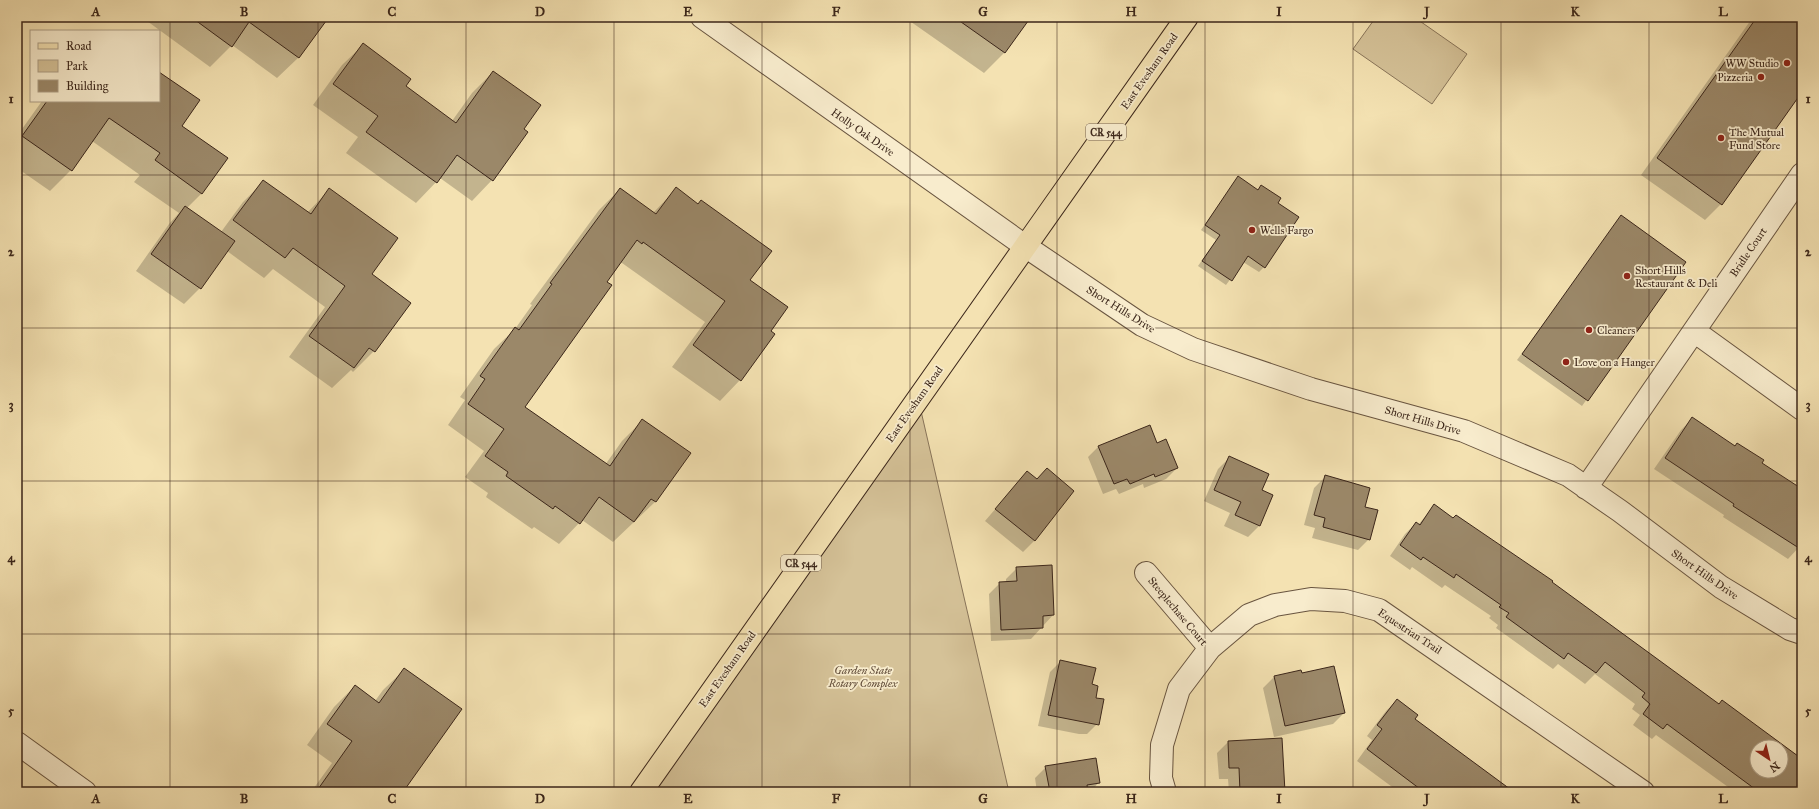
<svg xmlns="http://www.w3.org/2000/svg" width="1819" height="809" viewBox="0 0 1819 809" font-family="'IM FELL Great Primer',serif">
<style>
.green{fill:#d5c298;stroke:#887459}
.shadow{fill:#0003;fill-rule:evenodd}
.building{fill:#9b8869;stroke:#3b261a;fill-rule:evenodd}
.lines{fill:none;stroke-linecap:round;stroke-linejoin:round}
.street-casing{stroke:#695540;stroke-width:24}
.primary-casing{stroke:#3b261a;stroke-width:24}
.street{stroke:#f8eccd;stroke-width:22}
.primary{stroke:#f4e2b2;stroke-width:22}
.grid{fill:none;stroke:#3b261a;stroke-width:1;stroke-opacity:0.55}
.poi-dot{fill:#8f2418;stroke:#f8eccd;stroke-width:1.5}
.labels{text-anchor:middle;stroke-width:3.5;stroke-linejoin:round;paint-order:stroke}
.shield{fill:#f8eccd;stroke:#746150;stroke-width:1}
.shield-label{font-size:10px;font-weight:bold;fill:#3b261a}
.poi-label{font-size:11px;fill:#3b261a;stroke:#f8eccd;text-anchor:start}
.street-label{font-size:11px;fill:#3b261a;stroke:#f8eccd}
.park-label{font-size:11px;font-style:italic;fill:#624d3a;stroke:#f8eccd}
.neatline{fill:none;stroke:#3b261a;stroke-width:1.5}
.grid-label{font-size:13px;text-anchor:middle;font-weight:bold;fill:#3b261a}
</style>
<rect width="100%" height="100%" fill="#f4e2b2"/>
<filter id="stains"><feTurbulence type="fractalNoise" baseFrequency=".005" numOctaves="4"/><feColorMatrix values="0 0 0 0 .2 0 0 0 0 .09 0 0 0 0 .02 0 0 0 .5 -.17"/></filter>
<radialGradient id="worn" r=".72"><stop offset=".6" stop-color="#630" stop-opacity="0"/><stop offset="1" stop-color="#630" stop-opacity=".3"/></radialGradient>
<!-- green -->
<path class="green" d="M1376,17H1414L1467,54L1432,104L1353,49Z
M918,398L1009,792H641Z"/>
<!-- shadow -->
<path class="shadow" d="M146,17H322L326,20L298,58L277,78L232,45L210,67L147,21Z
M904,17H1029L1005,52L984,73Z
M1753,17H1802V91L1721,204L1705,220L1641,175Z
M363,45L404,87L452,121L472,93L493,72L523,129L492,180L472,201L440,178L416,203L346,153L358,137L313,105L342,65Z
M159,73L180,126L226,158L201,194L187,208L221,232L243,202L264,181L307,213L329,190L370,274L374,351L353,372L351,370L332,388L289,357L325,307L273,269L264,278L227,251L200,288L184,304L136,271L169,224L179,213L134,182L140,175L92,141L71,170L50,191L17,168V136L42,101H159Z
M1238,178L1257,190L1262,186L1276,203L1264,267L1259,272L1243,262L1226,285L1198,266L1216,240L1201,230Z
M620,189L653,213L676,189L749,280L769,331L740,380L720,401L672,367L705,322L622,263H619L524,407L605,465L622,441L643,420L689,453L655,502L613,542L582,520L559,544L534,527L532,529L486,497L488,493L465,477L484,451L448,425L465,400L460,397L494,349L515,329L532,305L530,304L599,210Z
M1621,217L1685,262L1582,406L1517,360Z
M1692,419L1802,490V544L1788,559L1723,517L1724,515L1654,469L1681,430Z
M1156,444L1177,468L1166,479L1144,488L1143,484L1119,494L1116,489L1103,494L1088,457L1099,446Z
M1229,458L1261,491L1259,526L1248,537L1224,526L1230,513L1204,501L1218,469Z
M1027,472L1037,480L1073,491L1034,541L1023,552L985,521Z
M1325,477L1369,539L1358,550L1312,538L1315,528L1304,525L1314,488Z
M1434,506L1551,583L1718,705L1802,760V792H1735L1656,735L1652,739L1633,725L1640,715L1632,709L1635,704L1595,674L1585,684L1558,664L1553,669L1496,628L1498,625L1489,618L1491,616L1445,585L1442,588L1412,567L1410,570L1390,556L1405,534L1416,523L1418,525ZM1757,747H1781V771H1757Z
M1017,568L1053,615L1031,639L991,641L989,594L1000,583H1006V579Z
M1061,661L1091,685L1098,723L1087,734H1079L1038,726L1050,672Z
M404,670L402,792H311L332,763L307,745L334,707L355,686L375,701L383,690Z
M1301,671V675L1344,713L1333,724L1274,737L1263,688L1274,677Z
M1397,700L1413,719L1512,792H1399L1357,761L1372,740L1367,736L1386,711Z
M1228,742L1284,792H1229L1228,779H1219L1217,753Z
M1046,767L1098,783L1091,792H1037L1035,778Z"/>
<!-- building -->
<path class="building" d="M191,17H329L299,58L249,22L232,47Z
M954,17H1031L1005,53Z
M1757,17H1802V92L1722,205L1657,158Z
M363,43L411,79L406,86L456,123L493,71L541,105L524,129L528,132L493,181L457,155L437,183L366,132L378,116L333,84Z
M159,72L200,100L182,126L228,158L202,194L155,160L160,153L109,118L72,171L22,136L47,101H159Z
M1238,176L1258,190L1261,185L1281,198L1278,203L1299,217L1265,268L1248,256L1232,281L1202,261L1220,235L1205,225Z
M263,180L311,214L329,188L398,238L372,274L411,303L375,352L369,348L354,368L309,336L345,286L293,248L285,258L233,220Z
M676,187L698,204L701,200L772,251L750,280L788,307L771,331L775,334L741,381L693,345L725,301L643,242L642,244L637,240L607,282L612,285L525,407L610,466L642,419L691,453L656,502L651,499L634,522L599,497L580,524L555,506L553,509L506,476L508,472L485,456L504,429L468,404L485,379L480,376L515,327L519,330L552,284L550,283L620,188L656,214Z
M185,206L235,241L201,289L151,254Z
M1621,215L1686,262L1588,401L1522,354Z
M1692,417L1735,446L1737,443L1764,460L1762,463L1802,489V550L1733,506L1734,504L1665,458Z
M1150,425L1157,443L1166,439L1178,468L1155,477L1154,474L1130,484L1127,479L1114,484L1098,446Z
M1229,456L1269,474L1262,490L1273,495L1260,526L1235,515L1241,502L1214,490Z
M1047,468L1074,491L1035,541L995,509L1027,471L1037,479Z
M1325,475L1370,488L1365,507L1378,510L1370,540L1323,527L1325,518L1314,515Z
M1434,504L1453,518L1456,515L1553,581L1552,582L1719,704L1722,700L1802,759V792H1759L1667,724L1663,729L1643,714L1650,704L1642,697L1645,693L1605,662L1596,673L1568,653L1564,659L1506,617L1509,613L1499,607L1501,605L1456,574L1454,578L1423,557L1421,560L1400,545L1416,522L1420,525ZM1757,747H1781V771H1757Z
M1052,565L1054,615L1043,616V628L1001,630L999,582L1017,581L1016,567Z
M1060,660L1096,668L1092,684L1098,686L1096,698L1104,699L1099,725L1048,715Z
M1334,666L1345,713L1285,726L1274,676L1301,670L1302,673Z
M404,668L462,709L403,792H316L352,741L327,724L355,685L379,703Z
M1397,699L1418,715L1415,719L1514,792H1424L1367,749L1382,729L1377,725Z
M1282,738L1285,792H1240L1239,768H1229L1228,741Z
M1096,758L1100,783L1087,785L1088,792H1050L1045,766Z"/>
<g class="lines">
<!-- street casing -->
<g class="street-casing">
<path id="street" d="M702,17L1025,246L1142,325L1193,349L1311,389L1464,431L1568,475L1620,511L1721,587L1790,629L1802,633
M1694,331L1802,409
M1586,488L1802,174
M1146,573L1210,648
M17,743L85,792
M1165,792L1161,778L1162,745L1179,689L1210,648L1249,615L1275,605L1311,599L1345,601L1379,610L1643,792"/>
</g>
<!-- primary casing -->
<g class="primary-casing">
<path id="primary" d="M641,792L1187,17"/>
</g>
<!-- street -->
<use href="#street" class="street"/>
<!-- primary -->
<use href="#primary" class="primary"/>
</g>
<!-- grid -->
<path class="grid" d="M170,17V792M318,17V792M466,17V792M614,17V792M762,17V792M910,17V792M1057,17V792M1205,17V792M1353,17V792M1501,17V792M1649,17V792M17,175H1802M17,328H1802M17,481H1802M17,634H1802"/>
<!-- markers -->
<g class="poi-dot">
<circle cx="1787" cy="63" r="4"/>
<circle cx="1761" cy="77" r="4"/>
<circle cx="1721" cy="138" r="4"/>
<circle cx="1252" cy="230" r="4"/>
<circle cx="1627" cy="276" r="4"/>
<circle cx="1589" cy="330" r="4"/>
<circle cx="1566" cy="362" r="4"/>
</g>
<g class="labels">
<!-- shield labels -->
<g class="shield">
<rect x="1086" y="124" width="40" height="16" rx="3"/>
<rect x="781" y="555" width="40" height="16" rx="3"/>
</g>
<g class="shield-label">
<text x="1106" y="136">CR 544</text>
<text x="801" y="567">CR 544</text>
</g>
<!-- poi labels -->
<g class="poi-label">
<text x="1779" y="67" text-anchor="end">WW Studio</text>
<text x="1753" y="81" text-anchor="end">Pizzeria</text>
<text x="1729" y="136">The Mutual<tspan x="1729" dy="13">Fund Store</tspan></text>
<text x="1260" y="234">Wells Fargo</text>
<text x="1635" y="274">Short Hills<tspan x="1635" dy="13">Restaurant &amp; Deli</tspan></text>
<text x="1597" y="334">Cleaners</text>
<text x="1574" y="366">Love on a Hanger</text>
</g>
<!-- street labels -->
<g class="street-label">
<text transform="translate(1149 71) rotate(-55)" y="4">East Evesham Road</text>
<text transform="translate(863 132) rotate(35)" y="4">Holly Oak Drive</text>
<text transform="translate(1748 252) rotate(-56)" y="4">Bridle Court</text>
<text transform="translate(1121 309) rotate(32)" y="4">Short Hills Drive</text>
<text transform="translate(914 404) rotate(-55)" y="4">East Evesham Road</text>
<text transform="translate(1423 420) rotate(16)" y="4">Short Hills Drive</text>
<text transform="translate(1705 574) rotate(35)" y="4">Short Hills Drive</text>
<text transform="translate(1178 611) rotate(50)" y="4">Steeplechase Court</text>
<text transform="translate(1410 631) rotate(33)" y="4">Equestrian Trail</text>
<text transform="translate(727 669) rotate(-55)" y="4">East Evesham Road</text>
</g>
<!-- park labels -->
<g class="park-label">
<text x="863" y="674">Garden State<tspan x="863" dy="13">Rotary Complex</tspan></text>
</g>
</g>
<!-- margin -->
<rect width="1819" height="809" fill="none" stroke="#f4e2b2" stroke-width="44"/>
<!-- legend -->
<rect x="30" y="30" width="130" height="72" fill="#f8eccd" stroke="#ac9d85"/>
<rect x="38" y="43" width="20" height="6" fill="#f4e2b2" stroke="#ac9d85"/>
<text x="66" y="50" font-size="12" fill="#3b261a">Road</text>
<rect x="38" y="60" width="20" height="12" fill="#d5c298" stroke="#ac9d85"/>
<text x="66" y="70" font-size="12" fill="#3b261a">Park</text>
<rect x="38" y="80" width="20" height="12" fill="#9b8869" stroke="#ac9d85"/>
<text x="66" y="90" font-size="12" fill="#3b261a">Building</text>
<!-- north arrow -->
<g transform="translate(1769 759) rotate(145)"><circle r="19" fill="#f8eccd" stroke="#ac9d85"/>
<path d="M0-3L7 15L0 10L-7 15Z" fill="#8f2418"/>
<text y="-6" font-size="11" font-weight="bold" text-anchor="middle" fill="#3b261a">N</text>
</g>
<rect x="22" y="22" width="1775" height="765" class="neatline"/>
<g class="grid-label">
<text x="96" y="16">A</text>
<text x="244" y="16">B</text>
<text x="392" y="16">C</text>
<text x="540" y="16">D</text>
<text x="688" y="16">E</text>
<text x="836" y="16">F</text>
<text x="983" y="16">G</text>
<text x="1131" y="16">H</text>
<text x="1279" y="16">I</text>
<text x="1427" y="16">J</text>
<text x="1575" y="16">K</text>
<text x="1723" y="16">L</text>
<text x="11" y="103">1</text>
<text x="1808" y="103">1</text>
<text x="11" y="256">2</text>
<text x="1808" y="256">2</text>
<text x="11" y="409">3</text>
<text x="1808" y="409">3</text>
<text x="11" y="562">4</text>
<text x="1808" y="562">4</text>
<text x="11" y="715">5</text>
<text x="1808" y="715">5</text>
<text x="96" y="803">A</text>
<text x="244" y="803">B</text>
<text x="392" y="803">C</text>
<text x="540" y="803">D</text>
<text x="688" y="803">E</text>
<text x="836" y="803">F</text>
<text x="983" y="803">G</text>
<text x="1131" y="803">H</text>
<text x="1279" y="803">I</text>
<text x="1427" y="803">J</text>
<text x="1575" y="803">K</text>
<text x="1723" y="803">L</text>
</g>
<rect width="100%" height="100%" filter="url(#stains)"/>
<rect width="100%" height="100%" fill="url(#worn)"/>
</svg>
